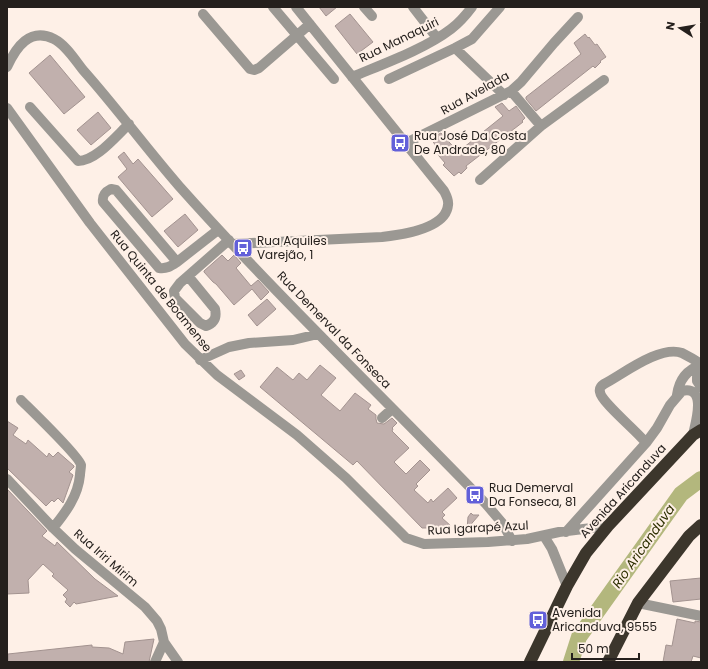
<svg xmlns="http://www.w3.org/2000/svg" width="708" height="669" viewBox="0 0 708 669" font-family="Poppins,sans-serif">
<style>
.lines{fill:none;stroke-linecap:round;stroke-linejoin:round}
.river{stroke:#b3b77d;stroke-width:16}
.building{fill:#c1b0ad;stroke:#a39390}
.minor{stroke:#9b9893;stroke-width:10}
.highway{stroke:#3c362c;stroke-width:12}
.labels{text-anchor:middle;stroke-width:4;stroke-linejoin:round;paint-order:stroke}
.street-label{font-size:12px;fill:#25201d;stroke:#fef0e7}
.poi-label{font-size:12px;fill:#25201d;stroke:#fef0e7;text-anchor:start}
.water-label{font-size:13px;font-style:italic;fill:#2d2f00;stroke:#fef0e7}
</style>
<rect width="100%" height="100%" fill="#fef0e7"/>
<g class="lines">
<!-- river -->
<path class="river" d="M571,662L579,637L681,494L701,479"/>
</g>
<!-- building -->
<path class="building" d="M319,7H337L326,16Z
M350,14L373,42L357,54L335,26Z
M585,34L588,38L589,37L595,45L597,44L606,57L600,61L601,62L595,68L593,66L536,111L526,99V97L581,54L574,43Z
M50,55L85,97L64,114L29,73Z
M502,103L509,111L516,106L525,118L522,121L523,122L466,166L467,168L461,174L459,172L454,176L443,165L445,163L439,156L437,151L438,150L431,138L441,133L458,152L503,116L495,107Z
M98,112L111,128L91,145L77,130Z
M124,152L133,164L138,159L173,199L152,217L118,177L127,169L118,157Z
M185,214L198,230L178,247L164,231Z
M222,255L228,261L234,255L241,263L236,268L251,286L258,280L269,292L261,300L252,289L234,305L216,284L213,282L204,272V271Z
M267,299L276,309L257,326L248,315Z
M320,365L336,378L321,395L340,411L355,393L371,405L368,409L376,415V419L377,423L384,424L392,418L397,423L392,428L393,429L392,431L409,448L394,462L406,474L420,460L430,470L416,484L418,486L414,490L428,503L431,499L433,502L448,488L457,498L442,512L445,515L442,518L451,526L434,528H422L357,461L353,465L260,387L277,367L293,380L299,373L307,380Z
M241,370L245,376L239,380L234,374Z
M7,421L18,428L13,435L26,444L28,440L47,457L49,453L53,457L58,452L74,466V467L69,472L73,475L63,503L58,498L54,502L52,500L46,506L7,468Z
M7,489L47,531L42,536L55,546L57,542L95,579L118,596L76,604L74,602L70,607L65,602L67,599L63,595L68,590L52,576L54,574L43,564L28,580L29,593L7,594Z
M471,513L473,515H479L467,529L468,517Z
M701,578V599L673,602L670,581Z
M677,619L695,623V621L701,622V658L693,656L691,662H663L666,645L672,646Z
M154,639L149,662H8V654L92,645V647L109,648L123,654L125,642Z"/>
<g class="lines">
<!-- minor -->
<path class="minor" d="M273,7L334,79
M364,7L372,16
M413,7L437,38
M203,14L250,69L254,70L259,68L310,24
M455,48L504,95
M7,67C16,47 30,27 54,39C66,45 75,60 83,70C116,107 146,148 179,186C277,296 384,398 486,504L503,524L512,541
M352,77C383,64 425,49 451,29C459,23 466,15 472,7
M389,79L455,48L472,39L500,7
M511,91L541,126
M30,107L78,161C96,161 116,136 129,124
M7,108L90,223L185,344L217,375L297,435L346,478L406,538L424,544L488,542L527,539L559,532L608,526
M406,143L511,91L521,82L554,43L578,17
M480,180L541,126L604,80
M232,244L382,237C400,235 446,229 448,205C449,200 446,195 444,191L296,7
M177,262C171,266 167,269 159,268L103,202C102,195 105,192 111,189L116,190L177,262L218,230
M188,276L215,309C217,318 214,323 206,326L200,323L175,298L174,291L180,283L229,240
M200,360L229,347L249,343L293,340L318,334
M701,373L697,377V381L701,387
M677,395C679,380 686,370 701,365
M21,400C31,410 79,456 81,465C81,468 80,472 80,475C78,496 66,512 53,528
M382,418L392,409
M693,435C695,424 708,385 682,391L670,405L657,428L646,443C638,432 601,402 600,392C599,388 601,386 604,384C623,374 660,345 682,353C688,356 695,360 701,364
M7,479L53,528L75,549L145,607L157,621L161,629L164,642L178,662
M566,532L646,443
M544,536L552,549L567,586
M638,603L701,616
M155,662L164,642"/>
<!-- highway -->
<path class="highway" d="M530,662L567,586L586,553L608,526L693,435L701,430
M608,662L638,603L689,536L701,525"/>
</g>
<!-- icons -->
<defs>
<g id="bus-square" transform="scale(1)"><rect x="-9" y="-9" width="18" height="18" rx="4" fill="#6260d9" stroke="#fef0e7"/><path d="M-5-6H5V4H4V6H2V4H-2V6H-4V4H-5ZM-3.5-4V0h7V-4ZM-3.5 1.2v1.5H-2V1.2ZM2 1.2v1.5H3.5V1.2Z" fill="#fff"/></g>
</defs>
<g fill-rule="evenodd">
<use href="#bus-square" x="400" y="143"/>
<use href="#bus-square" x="243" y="248"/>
<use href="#bus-square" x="475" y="495"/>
<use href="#bus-square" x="538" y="620"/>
</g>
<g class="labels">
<!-- street labels -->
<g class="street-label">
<text transform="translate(399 40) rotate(-26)" y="4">Rua Manaquiri</text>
<text transform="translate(475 93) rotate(-29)" y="4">Rua Avelada</text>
<text transform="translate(161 291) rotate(51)" y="4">Rua Quinta de Boamense</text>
<text transform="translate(334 330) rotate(46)" y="4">Rua Demerval da Fonseca</text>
<text transform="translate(623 491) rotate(-48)" y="4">Avenida Aricanduva</text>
<text transform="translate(478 528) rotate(-3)" y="4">Rua Igarapé Azul</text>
<text transform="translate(106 558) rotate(41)" y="4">Rua Iriri Mirim</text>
</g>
<!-- poi labels -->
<g class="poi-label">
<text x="414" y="140">Rua José Da Costa<tspan x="414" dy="14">De Andrade, 80</tspan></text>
<text x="257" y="245">Rua Aquiles<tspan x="257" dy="14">Varejão, 1</tspan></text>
<text x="489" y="492">Rua Demerval<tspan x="489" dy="14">Da Fonseca, 81</tspan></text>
<text x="552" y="617">Avenida<tspan x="552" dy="14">Aricanduva, 9555</tspan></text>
</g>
<!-- water labels -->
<g class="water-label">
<text transform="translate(643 546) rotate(-55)" y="5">Rio Aricanduva</text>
</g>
</g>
<!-- border -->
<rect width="708" height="669" fill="none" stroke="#25201d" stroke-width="16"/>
<!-- north arrow -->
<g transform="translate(680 28) rotate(282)" stroke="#fef0e7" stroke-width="3" paint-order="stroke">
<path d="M0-3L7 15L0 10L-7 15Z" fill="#25201d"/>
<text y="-6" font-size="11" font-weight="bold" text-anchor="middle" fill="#25201d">N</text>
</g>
<!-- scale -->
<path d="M572 653v6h67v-6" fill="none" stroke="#25201d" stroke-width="2"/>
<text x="578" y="653" font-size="12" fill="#25201d" stroke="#fef0e7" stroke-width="3" paint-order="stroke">50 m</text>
</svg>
